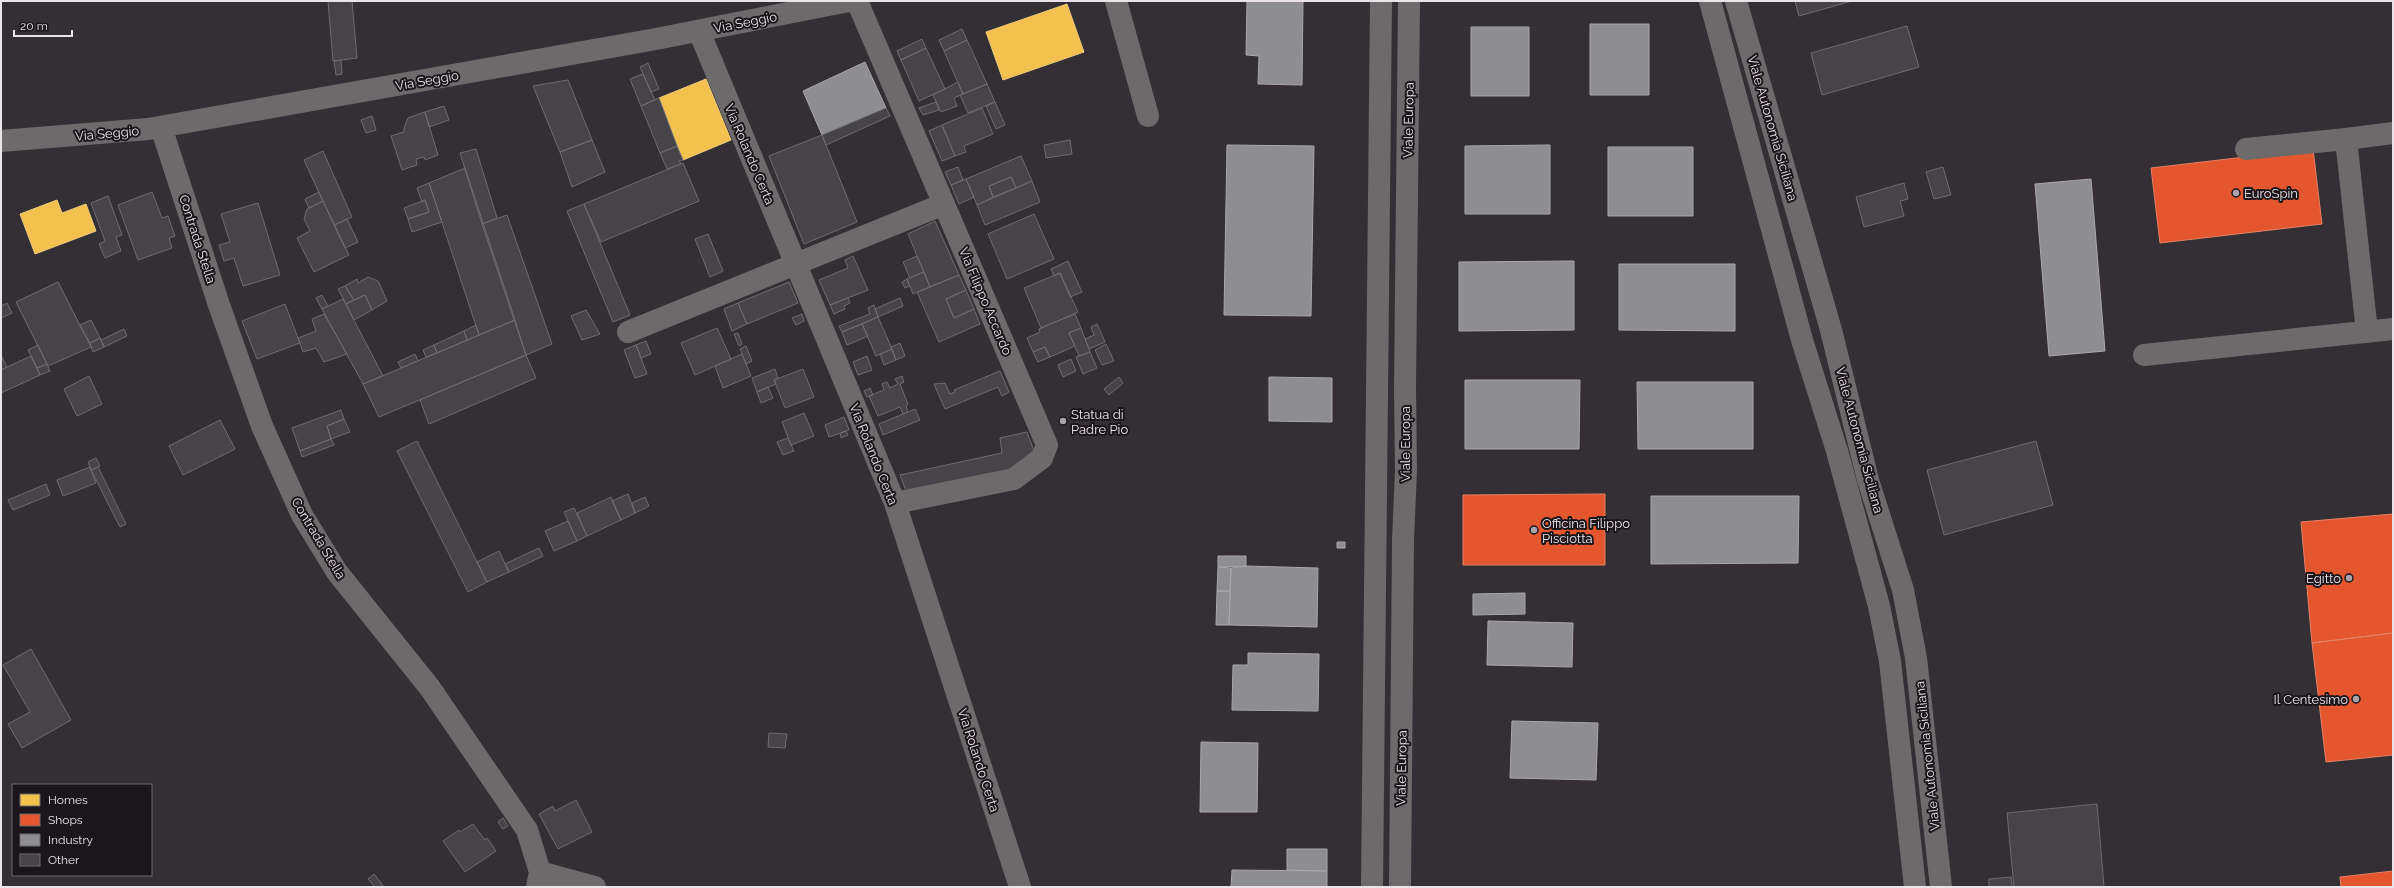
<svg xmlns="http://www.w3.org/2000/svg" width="2394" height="888" viewBox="0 0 2394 888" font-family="Raleway,sans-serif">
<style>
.homes{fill:#f2c14e;stroke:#f0cb7c}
.shops{fill:#e4572e;stroke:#e68166}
.industry{fill:#8d8d92;stroke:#a9a7ac}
.building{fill:#474449;stroke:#6e6c70}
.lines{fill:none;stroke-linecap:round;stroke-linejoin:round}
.minor{stroke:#6d6a6b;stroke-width:22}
.poi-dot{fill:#aaa4aa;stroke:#1b161b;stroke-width:1.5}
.labels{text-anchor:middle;stroke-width:4;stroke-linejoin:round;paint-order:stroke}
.street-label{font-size:13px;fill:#eae3e9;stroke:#1b161b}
.poi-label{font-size:13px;fill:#eae3e9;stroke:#1b161b;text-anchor:start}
</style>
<rect width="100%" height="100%" fill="#342f34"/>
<!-- homes -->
<path class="homes" d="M1067,4L1084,52L1003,80L986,32Z
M706,79L731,140L683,160L659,98Z
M57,200L62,213L86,204L96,231L35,254L20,214Z"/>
<!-- shops -->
<path class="shops" d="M2313,149L2322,224L2160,243L2151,168Z
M1605,494V565H1463V495Z
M2393,514V633L2312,643L2301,522Z
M2393,633V755L2326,762L2312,643Z
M2393,871V887H2341L2340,877Z"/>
<!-- industry -->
<path class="industry" d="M1247,1H1303L1302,85L1258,84L1259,56L1246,55Z
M1590,24H1649V95H1590Z
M1471,27H1529V96H1471Z
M865,62L886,108L822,135L803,91Z
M1227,145L1314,146L1311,316L1224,315Z
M1550,145V214H1465V146Z
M1608,147H1693V216H1608Z
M2091,179L2105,351L2049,356L2035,184Z
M1574,261V330L1459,331V262Z
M1619,264H1735V331L1619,330Z
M1269,377L1332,378V422L1269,421Z
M1465,380H1580L1579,449H1465Z
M1637,382H1753V449H1638Z
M1651,496H1799L1798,563L1651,564Z
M1337,542H1345V548H1337Z
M1218,556H1246V566L1218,567Z
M1246,566L1318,568L1317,627L1229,625L1231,568Z
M1218,567L1231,568L1230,591H1217Z
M1217,591H1230L1229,625H1216Z
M1525,593V614L1473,615V594Z
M1488,621L1573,623L1572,667L1487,665Z
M1248,653L1319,654L1318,711L1232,710L1233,665H1248Z
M1512,721L1598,723L1596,780L1510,778Z
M1201,742L1258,743L1257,812H1200Z
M1287,849H1327V871L1287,870Z
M1232,870L1327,871V887H1231Z"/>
<!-- building -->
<path class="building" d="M328,1H352L357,58L333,61Z
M1795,1H1852L1799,16Z
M1907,26L1919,67L1822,95L1811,53Z
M962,29L967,40L944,51L939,40Z
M922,39L926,48L901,60L897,51Z
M967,40L987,84L963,94L944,51Z
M926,48L945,89L919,101L901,60Z
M341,60L342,74L336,75L334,61Z
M648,63L659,89L651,92L640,67Z
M643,74L655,100L641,106L630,79Z
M568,80L592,140L560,152L533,86Z
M958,82L963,94L954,98L957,106L941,112L933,95Z
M987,84L995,102L968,113L960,95Z
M659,98L677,146L660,153L641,106Z
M936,102L939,110L923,115L919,108Z
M995,102L1005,125L996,129L986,106Z
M444,106L449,120L429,127L425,112Z
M886,108L890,116L826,145L822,135Z
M982,108L993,134L964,146L966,152L955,156L942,125Z
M425,112L438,155L425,160L424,157L416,159L417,165L402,170L391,136L404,132V128L408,118Z
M372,116L376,130L366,133L361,120Z
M942,125L955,156L942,161L929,131Z
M822,135L857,222L804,244L769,156Z
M592,140L605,172L572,187L560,152Z
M1070,140L1072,154L1046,158L1044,145Z
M677,146L683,160L679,161L681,164L667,169L660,153Z
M476,149L497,218L482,224L460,153Z
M323,151L352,217L334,225L304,160Z
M1021,156L1032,181L1016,188L1011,177L989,186L993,197L977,205L966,179Z
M683,163L699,201L601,242L584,204Z
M958,167L963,180L951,185L945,172Z
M1943,167L1951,195L1934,199L1926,172Z
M465,168L515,320L479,335L429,183Z
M1011,177L1016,188L993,197L989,186Z
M966,179L974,197L959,204L951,185Z
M1032,181L1040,202L985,225L977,205Z
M429,183L442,222L412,232L408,219L429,212L425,200L422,202L417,188Z
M1904,183L1908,199L1900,201L1904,216L1864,227L1856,197Z
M152,192L162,218L168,216L175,236L169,238L172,248L138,260L118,205Z
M319,192L323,201L309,208L305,199Z
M108,196L122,235L116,237L121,251L105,258L99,244L105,241L91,203Z
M425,200L429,212L408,219L404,208Z
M323,201L349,255L314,272L297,238L310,231L304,219L307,209Z
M258,203L280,275L243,286L234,258L224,261L219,245L230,242L221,214Z
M584,204L630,315L613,322L567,211Z
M1034,214L1054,259L1007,279L988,234Z
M507,215L552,344L526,355L482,224Z
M347,219L358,242L345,248L334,225Z
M935,221L959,275L930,287L908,234Z
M708,234L723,271L710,277L695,239Z
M853,256L868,290L830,305L819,280L848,268L845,260Z
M917,256L924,272L910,278L903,262Z
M1068,261L1082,292L1070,297L1060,273L1054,276L1051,269Z
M924,272L930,287L913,294L907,279Z
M1060,273L1078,312L1041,328L1024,288Z
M959,275L966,290L946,299L954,318L974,309L980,324L939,342L917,292Z
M368,277L378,281L387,301L372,310L365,295L354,300L345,286L357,279L358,283Z
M907,279L910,286L905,288L902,282Z
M58,282L91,347L48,366L16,302Z
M789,282L798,303L747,324L738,303Z
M345,286L354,300L346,304L338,289Z
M966,290L974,309L954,318L946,299Z
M322,295L328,306L322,309L316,298Z
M365,295L372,310L354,320L346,304Z
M848,298L850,303L844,306L845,309L834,314L830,305Z
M900,298L903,306L878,317L875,309Z
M343,299L383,376L363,384L322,309Z
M7,303L12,313L1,318V306Z
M738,303L747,324L732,331L724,309Z
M285,304L300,343L257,359L242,321Z
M874,305L878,317L842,332L839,326L870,314L868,308Z
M586,310L600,334L582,340L571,316Z
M324,314L347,354L324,362L316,348L303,352L298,338L316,331L312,319Z
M802,314L804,321L796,325L792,318Z
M1075,314L1081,328L1069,333L1075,346L1050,357L1045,347L1033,352L1027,338L1040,332L1039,329Z
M878,317L892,349L876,356L862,324Z
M91,320L100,338L90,343L80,325Z
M515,320L526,355L379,417L363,384Z
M862,324L868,336L847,345L842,332Z
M1097,324L1105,342L1089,349L1085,339L1094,335L1091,327Z
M476,325L479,335L467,340L464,331Z
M717,328L731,359L695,375L681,343Z
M1081,328L1090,352L1079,356L1069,333Z
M124,329L127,336L104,347L101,340Z
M464,331L467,340L437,353L434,345Z
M738,333L742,344L739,346L734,334Z
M100,338L104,347L93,352L90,343Z
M646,341L651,354L641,358L636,345Z
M900,343L905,356L896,360L891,347Z
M1106,344L1114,361L1102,365L1095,350Z
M38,345L47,364L37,368L28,350Z
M434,345L437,353L426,357L423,350Z
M636,345L647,374L635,378L624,350Z
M746,346L752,361L746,364L740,349Z
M1045,347L1050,357L1038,362L1033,352Z
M892,349L896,360L884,365L880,354Z
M1090,352L1097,368L1083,374L1076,357Z
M415,354L418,361L401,368L398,362Z
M742,354L751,376L723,388L715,366Z
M1,355L7,367L1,370Z
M526,355L536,378L429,424L420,400Z
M31,356L40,375L1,393V370Z
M867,356L872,370L858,375L853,362Z
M1071,359L1076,371L1063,377L1058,365Z
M47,364L50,371L40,375L37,368Z
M775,369L778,378L774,380L776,384L757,392L752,378Z
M803,369L814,397L785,408L774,380Z
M1000,371L1009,392L1002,396L998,387L945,409L934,384L945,383L950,394L955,392L954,390Z
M89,376L102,404L77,416L64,389Z
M902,376L904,382L900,384L908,404L906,406L908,412L903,414L900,407L878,416L869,396L884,390L882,384L887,382L890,388L898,384L895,379Z
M1119,377L1123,383L1109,395L1104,389Z
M768,387L773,398L761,403L757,392Z
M870,388L873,395L867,397L864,391Z
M915,409L920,420L883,435L879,424Z
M341,410L344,419L327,426L331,439L300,451L292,428Z
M804,413L814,436L791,445L782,422Z
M844,417L849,430L829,437L825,425Z
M344,419L350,432L331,439L327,426Z
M220,420L235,449L183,475L169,446Z
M846,431L848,435L841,438L840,433Z
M1027,432L1034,451L1008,470L906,491L900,475L1002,453L1000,438Z
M788,438L794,451L783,455L777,442Z
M331,439L334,445L302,457L300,451Z
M417,441L487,582L468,592L397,451Z
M2036,441L2053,505L1944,535L1927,470Z
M96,458L100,466L91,470L88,462Z
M90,467L96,483L63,496L57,480Z
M98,467L126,524L120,527L91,470Z
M46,484L50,495L13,510L8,500Z
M628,494L635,513L621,520L612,501Z
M611,497L621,520L587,536L577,513Z
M645,497L649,506L635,513L632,503Z
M574,508L587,536L577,541L564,512Z
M568,521L577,541L554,551L545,531Z
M539,548L543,556L509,572L505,564Z
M499,551L509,572L487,582L477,562Z
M31,649L71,720L22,748L8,724L30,712L3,665Z
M769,733L787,734L785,748L768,747Z
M576,800L592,832L558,849L539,814L553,806L555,811Z
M2097,804L2104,887H2014L2007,813Z
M503,818L508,826L503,829L498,822Z
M473,824L485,840L487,838L496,851L465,872L443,841L459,830L460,832Z
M374,874L384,887H375L368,879Z
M2011,877L2012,887H1989V879Z"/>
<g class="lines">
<!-- minor -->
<path class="minor" d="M857,1L1047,445L1042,458L1014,479L895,503
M1116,1L1148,116
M1710,1L1802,340L1837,451L1879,606L1890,661L1915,887
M1736,1L1831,330L1868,480L1903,590L1916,658L1941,887
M699,31L895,503L1020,887
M161,127L219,305L262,426L302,515L337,572L430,688L527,830L540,872L537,887
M1,141L148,129L656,39L849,1
M2246,149L2346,139
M628,332L944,204
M2367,332L2346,139L2393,133
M2144,355L2393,329
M540,872L595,887
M1372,887L1381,1
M1400,887L1403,540L1406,471L1405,389L1409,1"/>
</g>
<!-- markers -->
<g class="poi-dot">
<circle cx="2236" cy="193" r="4"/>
<circle cx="1063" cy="421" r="4"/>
<circle cx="1534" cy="530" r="4"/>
<circle cx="2349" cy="578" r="4"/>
<circle cx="2356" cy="699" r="4"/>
</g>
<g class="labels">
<!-- street labels -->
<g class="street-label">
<text transform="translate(745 22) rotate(-11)" y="5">Via Seggio</text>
<text transform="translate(427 80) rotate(-10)" y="5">Via Seggio</text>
<text transform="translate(1408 120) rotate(-89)" y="5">Viale Europa</text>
<text transform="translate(1773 128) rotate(74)" y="5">Viale Autonomia Siciliana</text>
<text transform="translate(107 133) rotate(-5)" y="5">Via Seggio</text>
<text transform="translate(750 154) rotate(67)" y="5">Via Rolando Certa</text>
<text transform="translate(198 239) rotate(72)" y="5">Contrada Stella</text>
<text transform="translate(986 301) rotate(67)" y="5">Via Filippo Accardo</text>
<text transform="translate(1860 440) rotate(75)" y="5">Viale Autonomia Siciliana</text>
<text transform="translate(1405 444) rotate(-90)" y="5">Viale Europa</text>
<text transform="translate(874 454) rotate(68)" y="5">Via Rolando Certa</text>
<text transform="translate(319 538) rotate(59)" y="5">Contrada Stella</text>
<text transform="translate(1927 756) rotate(-96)" y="5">Viale Autonomia Siciliana</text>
<text transform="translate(979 760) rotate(72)" y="5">Via Rolando Certa</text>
<text transform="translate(1401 768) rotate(-89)" y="5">Viale Europa</text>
</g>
<!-- poi labels -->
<g class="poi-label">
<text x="2244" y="198">EuroSpin</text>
<text x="1071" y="419">Statua di<tspan x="1071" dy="15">Padre Pio</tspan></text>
<text x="1542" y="528">Officina Filippo<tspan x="1542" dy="15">Pisciotta</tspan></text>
<text x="2341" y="583" text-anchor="end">Egitto</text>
<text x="2348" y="704" text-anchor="end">Il Centesimo</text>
</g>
</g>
<!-- border -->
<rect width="2394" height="888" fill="none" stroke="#eae3e9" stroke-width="4"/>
<!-- legend -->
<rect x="12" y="784" width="140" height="92" fill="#1b161b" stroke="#6e686d"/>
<rect x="20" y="794" width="20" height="12" fill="#f2c14e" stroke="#6e686d"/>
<text x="48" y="804" font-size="12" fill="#eae3e9">Homes</text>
<rect x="20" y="814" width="20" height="12" fill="#e4572e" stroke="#6e686d"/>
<text x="48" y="824" font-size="12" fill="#eae3e9">Shops</text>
<rect x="20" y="834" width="20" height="12" fill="#8d8d92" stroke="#6e686d"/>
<text x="48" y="844" font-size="12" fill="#eae3e9">Industry</text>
<rect x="20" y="854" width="20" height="12" fill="#474449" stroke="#6e686d"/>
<text x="48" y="864" font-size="12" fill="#eae3e9">Other</text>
<!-- scale -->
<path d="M14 30v6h58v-6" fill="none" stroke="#eae3e9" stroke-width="2"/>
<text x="20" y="30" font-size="12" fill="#eae3e9" stroke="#1b161b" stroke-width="3" paint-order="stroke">20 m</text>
</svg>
